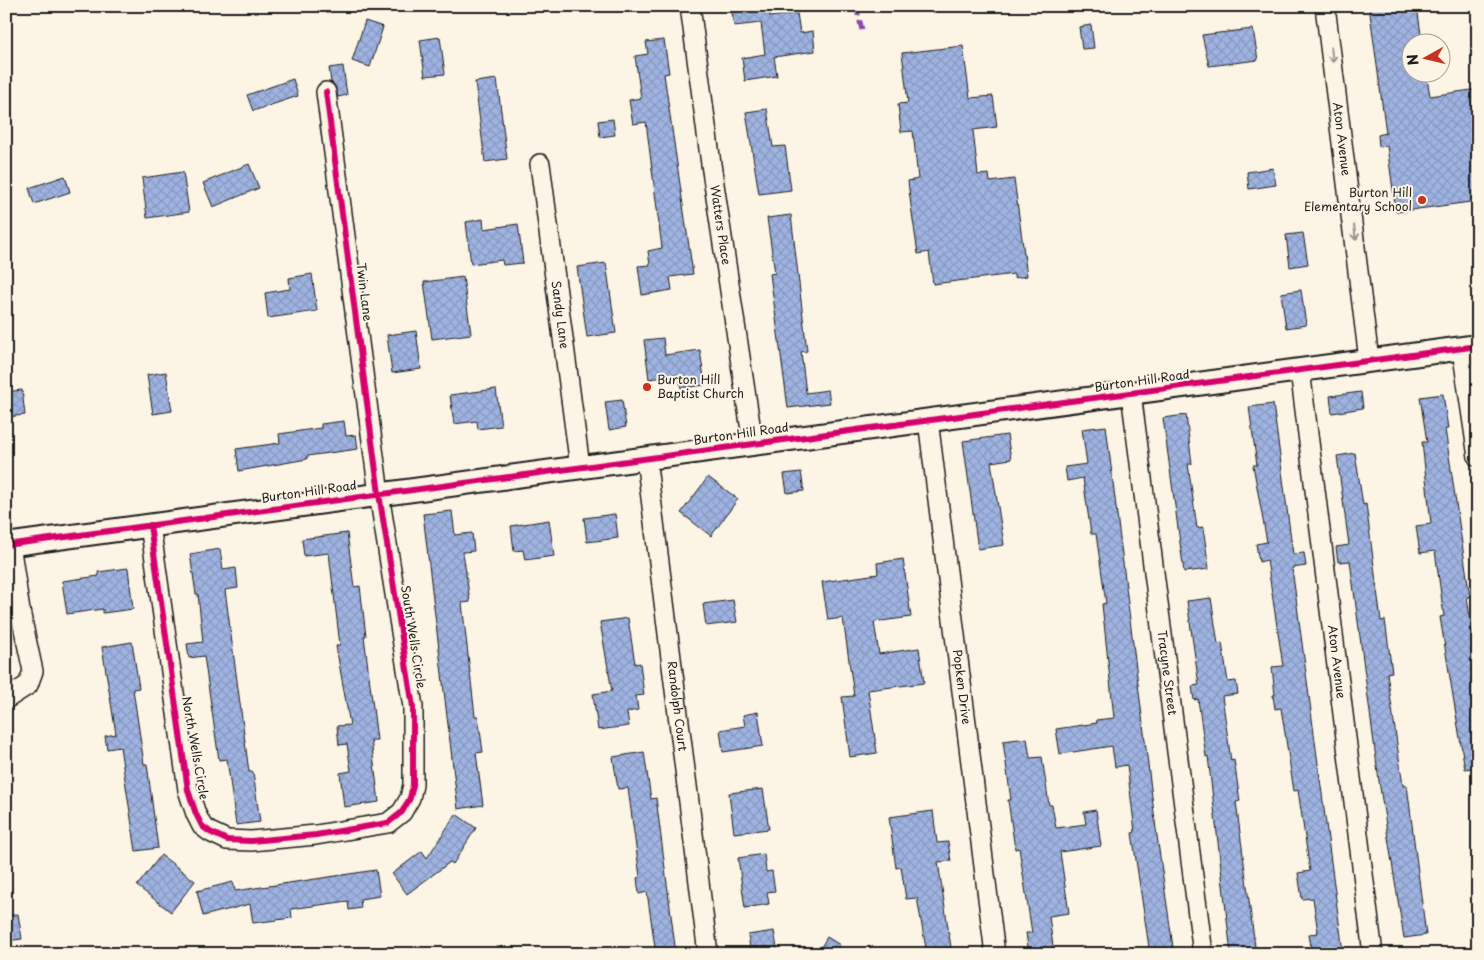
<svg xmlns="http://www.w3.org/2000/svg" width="1484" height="960" viewBox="0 0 1484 960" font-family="'Playpen Sans',sans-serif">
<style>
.building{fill:url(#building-cross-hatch);stroke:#1c1c1c}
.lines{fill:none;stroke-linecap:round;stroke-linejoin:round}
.minor-casing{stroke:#1c1c1c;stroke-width:22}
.tertiary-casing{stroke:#1c1c1c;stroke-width:26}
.minor{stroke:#fcf5e5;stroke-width:19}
.tertiary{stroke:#fcf5e5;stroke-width:22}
.quiet{stroke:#8e44ad;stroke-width:5;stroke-dasharray:10 5;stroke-linecap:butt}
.cycleway-casing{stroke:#fcf5e5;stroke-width:9}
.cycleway{stroke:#d6006c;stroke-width:6}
.oneway{stroke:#97938b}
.poi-dot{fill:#c8321e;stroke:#fcf5e5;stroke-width:2}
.labels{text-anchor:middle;stroke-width:4;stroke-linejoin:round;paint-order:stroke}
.street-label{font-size:12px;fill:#1c1c1c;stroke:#fcf5e5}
.poi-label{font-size:12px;fill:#1c1c1c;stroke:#fcf5e5;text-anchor:end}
</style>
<defs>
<pattern id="building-cross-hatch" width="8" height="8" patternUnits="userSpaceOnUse" patternTransform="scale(1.25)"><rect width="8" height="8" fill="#9fb3e1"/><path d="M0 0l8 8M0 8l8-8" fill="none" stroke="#8899c0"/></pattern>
</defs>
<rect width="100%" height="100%" fill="#fcf5e5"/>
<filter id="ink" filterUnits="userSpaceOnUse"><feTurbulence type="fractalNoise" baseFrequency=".02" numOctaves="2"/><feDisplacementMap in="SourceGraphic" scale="10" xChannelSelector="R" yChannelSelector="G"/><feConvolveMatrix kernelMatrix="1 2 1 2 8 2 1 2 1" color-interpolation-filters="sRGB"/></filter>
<g filter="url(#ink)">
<!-- building -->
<path class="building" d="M731,6H769L770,17L797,13L800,33L813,31L815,51L774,57L777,76L745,81L742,58L765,54L761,23L734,26Z
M1369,6H1417L1422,42H1412V72H1426L1430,96L1478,89V160H1476L1478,201L1396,212L1387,146L1379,147L1378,135L1386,133Z
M365,21L383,27L370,67L352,61Z
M1091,25L1094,48L1082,49L1079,27Z
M1253,29L1258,60L1209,66L1202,35Z
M440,37L445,74L425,76L420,40Z
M664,40L669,73L664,74L693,274L670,277L672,290L642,295L638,266L650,265L648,251L662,248L646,122L633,124L629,100L641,98L635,56L648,54L646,42Z
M963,46L970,98L993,96L997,127L973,130L978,175L989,174L990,182L1014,179L1027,276L1014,278V274L933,284L929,252L918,254L911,206L908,181L918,179L913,131L901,132L898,104L908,103L902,53Z
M343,66L347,95L338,97L335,86L331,82L329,68Z
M293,79L298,96L253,111L247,95Z
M497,79L507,159L485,162L475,82Z
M767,109L773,147L785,146L791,190L759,194L746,112Z
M613,119L615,135L600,137L598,121Z
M249,164L259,188L213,207L203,183Z
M1273,168L1276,185L1249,189L1247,172Z
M183,172L189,212L147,218L142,178Z
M65,176L70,192L34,204L29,188Z
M791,215L807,351L801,352L806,393L828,390L830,403L788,408L770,274L775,273L767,218Z
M483,219L484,229L518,224L523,263L503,265L502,260L471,264L466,222Z
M1303,233L1308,264L1290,267L1286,235Z
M606,263L616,333L587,337L577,267Z
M312,274L317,311L268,318L265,293L290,289L289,278Z
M463,277L471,334L432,339L424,282Z
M1301,290L1306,325L1286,328L1281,293Z
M416,331L421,369L392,373L387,335Z
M663,338L665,355L700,350L705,385L681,388L679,375L649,379L644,340Z
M166,372L172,411L153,414L147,375Z
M496,389L501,426L478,429L477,421L454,424L450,395Z
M22,390L25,415L6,417V392Z
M1361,392L1363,408L1332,413L1330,396Z
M1443,394L1448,429H1445L1470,597H1467L1478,671V767L1465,769L1440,617L1444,616L1435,551L1420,553L1416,526L1431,524L1422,442H1427L1420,397Z
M622,400L626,427L609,430L605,402Z
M1273,404L1293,554L1304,553L1306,566L1292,568L1343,952L1333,954H1312L1309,934L1318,933L1313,898L1302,899L1298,873L1310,871L1298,790L1294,791L1281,708L1275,709L1273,695H1275L1272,667L1283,666L1267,560L1259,562L1256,544L1267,542L1253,465H1257L1249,407Z
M1186,415L1192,464H1188L1197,528L1203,527L1209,569L1184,572L1163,418Z
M344,421L346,436L356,435L358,449L307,456V459L239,471L236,449L280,443L279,434L321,428V424Z
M1106,426L1156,829L1174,954H1150L1132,833L1135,832L1127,765L1115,767L1112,746L1060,754L1056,729L1097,723L1096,720L1114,718L1102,604L1106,603L1096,534H1091L1083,478L1067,481L1065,467L1087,464L1082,429Z
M1007,435L1011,459L991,462L1004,545L978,549L963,441Z
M1355,453L1363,505L1366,504L1381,621L1385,620L1392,672L1387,673L1403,786L1407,785L1426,935L1404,938L1379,781L1350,561L1338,562L1336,547L1349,545L1337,456Z
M801,472L804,491L787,493L784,474Z
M708,477L738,499L711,536L681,513Z
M452,511L455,535L472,533L474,551L463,552L470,602L462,603L475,716H478L483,752L476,753L483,805L458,809L423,514Z
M615,514L618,538L587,542L584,518Z
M549,520L554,556L525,560L523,550L514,551L511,526Z
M347,533L354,587L360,586L366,636H364L377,740H371L379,802L344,807L340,773L351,771L347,744L339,745L337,726L350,725L336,646L340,645L329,553L304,556L302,539Z
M220,549L223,570L236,568L238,588L225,590L249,772H253L260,822L236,825L227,759L219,760L204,656L189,658L187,644L203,642L198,594H196L190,554Z
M903,559L911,617L874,622L879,654L919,648L924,683L868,690L877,753L850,757L842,697L854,696L843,618L828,620L822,582L878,574L877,563Z
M128,568L133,609L103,613V609L67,614L62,581L99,576L98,572Z
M1211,598L1218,644L1222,643L1228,682L1236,681L1238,694L1222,696L1231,761L1234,760L1240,801L1236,802L1256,954H1231L1208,756L1206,757L1198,699L1194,700L1192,686L1199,685L1187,601Z
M733,600L737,622L706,626L703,604Z
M628,618L635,664L640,663L644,695L636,696L638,710L627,712L629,726L598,730L593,694L612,691L600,622Z
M132,642L139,688L133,689L144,764H147L158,848L136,851L120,747L107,749L105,736L116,734L102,647Z
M758,712L763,746L723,752L720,730L745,726L743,715Z
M1027,738L1030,758L1042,757L1049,805H1052L1056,828L1086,824L1084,812L1096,810L1101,846L1060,852L1069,913L1049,916L1054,954H1029L1026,933H1032L1019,848L1015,849L1008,800H1011L1003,741Z
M644,752L651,799L656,798L676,954H656L647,892L639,894L637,878L640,877L628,788L618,789L613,757Z
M763,789L769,829L734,833L729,793Z
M933,811L937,843L948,842L951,861L938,862L952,954H927L917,898L906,899L901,867L896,868L889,817Z
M456,814L476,828L453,864L450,862L407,894L392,874L422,851L427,858Z
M764,854L766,872L772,871L775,891L767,892L769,904L745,908L738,858Z
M161,855L195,881L171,912L137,886Z
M376,870L380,896L360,899L361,908L349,910L348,901L291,909L292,918L253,923L250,904L203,916L197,891L233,882L235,891Z
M18,914L22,939L6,941V916Z
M774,931L778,954H751L748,935Z
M827,937L840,945L835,954H817Z"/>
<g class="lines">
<!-- minor casing -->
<g class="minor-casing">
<g id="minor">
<path id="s1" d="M690,6L711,164L753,444"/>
<path id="s2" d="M1325,6L1369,360"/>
<path id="s3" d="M540,164L580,467"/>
<path d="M1462,349L1478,457"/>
<path id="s4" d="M1300,370L1373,954"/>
<path id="s5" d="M1131,393L1203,954"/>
<path id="s6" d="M928,420L995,954"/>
<path id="s7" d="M646,458L708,954"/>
<path d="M150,525L188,790L196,814L202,826L210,832L227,840L251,841L316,835L388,823L402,812L410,798L413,785V707L379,494L326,92"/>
<path d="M6,699L28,685L33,671L20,611L10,544"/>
</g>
</g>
<!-- tertiary casing -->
<g class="tertiary-casing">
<path id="tertiary" d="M6,545L1478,346"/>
</g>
<!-- minor -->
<use href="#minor" class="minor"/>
<!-- tertiary -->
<use href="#tertiary" class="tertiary"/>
<!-- quiet -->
<path class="quiet" d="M856,6L862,30"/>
<!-- cycleway casing -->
<g class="cycleway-casing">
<path id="cycleway" d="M150,525L188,790L196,814L202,826L210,832L227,840L251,841L316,835L388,823L402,812L410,798L413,785V707L379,494L326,92
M6,545L1478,346"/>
</g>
<!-- cycleway -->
<use href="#cycleway" class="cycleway"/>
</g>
<!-- one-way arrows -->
<defs><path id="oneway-shaft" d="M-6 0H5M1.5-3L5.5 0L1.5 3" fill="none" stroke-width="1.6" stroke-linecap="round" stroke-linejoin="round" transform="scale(1.25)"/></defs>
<g class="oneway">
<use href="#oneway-shaft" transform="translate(1332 55) rotate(83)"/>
<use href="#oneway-shaft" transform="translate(1355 233) rotate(83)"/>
</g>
</g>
<!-- markers -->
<g class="poi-dot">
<circle cx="1422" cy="200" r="5"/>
<circle cx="647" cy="387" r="5"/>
</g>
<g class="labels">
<!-- street labels -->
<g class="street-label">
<text dy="4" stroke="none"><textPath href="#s2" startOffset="134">Aton Avenue</textPath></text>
<text dy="4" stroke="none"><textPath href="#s1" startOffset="221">Watters Place</textPath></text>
<text transform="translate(364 292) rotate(83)" y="4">Twin Lane</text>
<text dy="4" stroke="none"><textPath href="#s3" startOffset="152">Sandy Lane</textPath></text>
<text transform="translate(1142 381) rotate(-8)" y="4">Burton Hill Road</text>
<text transform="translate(741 434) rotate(-8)" y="4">Burton Hill Road</text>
<text transform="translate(309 492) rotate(-8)" y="4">Burton Hill Road</text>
<text transform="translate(413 637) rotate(81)" y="4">South Wells Circle</text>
<text dy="4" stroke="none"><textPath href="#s4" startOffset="294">Aton Avenue</textPath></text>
<text dy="4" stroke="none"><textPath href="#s5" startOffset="282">Tracyne Street</textPath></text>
<text dy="4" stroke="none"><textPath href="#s6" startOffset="269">Popken Drive</textPath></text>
<text dy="4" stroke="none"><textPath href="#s7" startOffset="250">Randolph Court</textPath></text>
<text transform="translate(195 748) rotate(80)" y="4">North Wells Circle</text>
</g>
<!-- poi labels -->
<g class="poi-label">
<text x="1412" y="197">Burton Hill<tspan x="1412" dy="14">Elementary School</tspan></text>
<text x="657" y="384" text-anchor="start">Burton Hill<tspan x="657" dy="14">Baptist Church</tspan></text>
</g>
</g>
<!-- margin -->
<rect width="1484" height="960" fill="none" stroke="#fcf5e5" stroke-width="25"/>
<rect x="12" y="12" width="1459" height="935" fill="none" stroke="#1c1c1c" stroke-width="2" filter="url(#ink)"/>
<!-- north arrow -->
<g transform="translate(1426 58) rotate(262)"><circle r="24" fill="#fcf5e5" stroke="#a29e95"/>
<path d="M0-4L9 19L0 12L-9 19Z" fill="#c8321e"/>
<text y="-8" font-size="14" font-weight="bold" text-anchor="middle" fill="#1c1c1c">N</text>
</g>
</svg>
